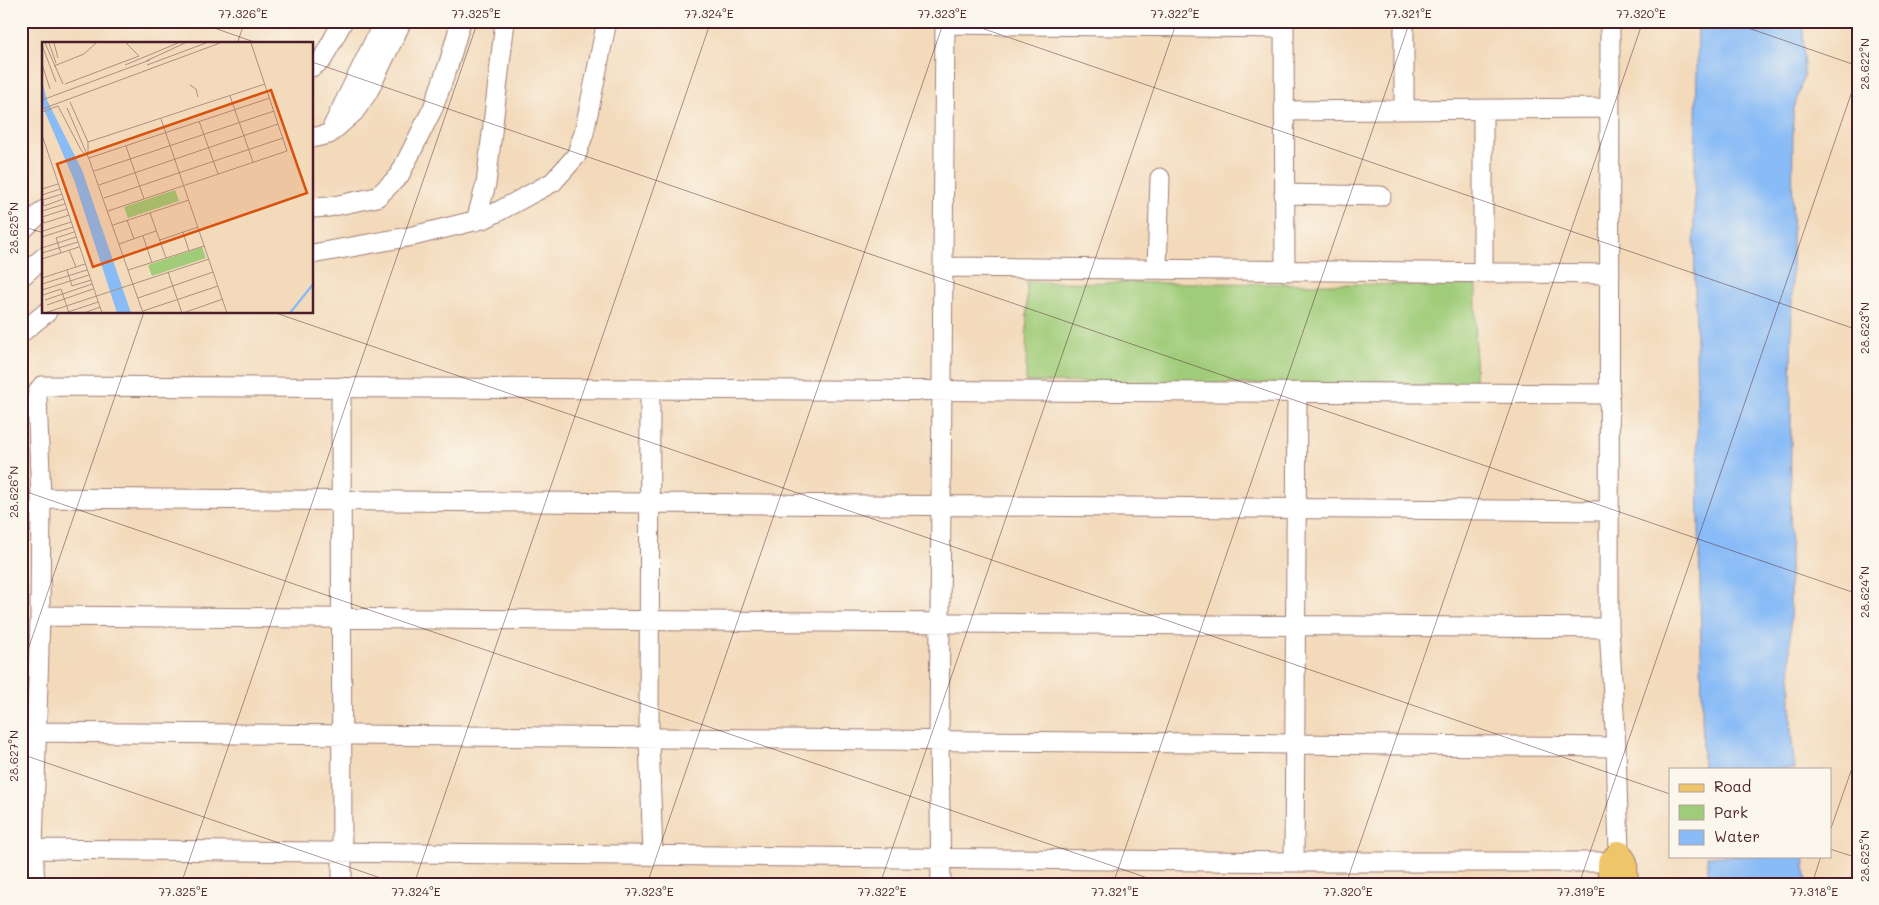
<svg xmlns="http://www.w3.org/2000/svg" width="1879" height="905" viewBox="0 0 1879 905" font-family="Mali,sans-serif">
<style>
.green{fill:#a0cc79;stroke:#757652}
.water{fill:#89bbf6;stroke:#6a6d90}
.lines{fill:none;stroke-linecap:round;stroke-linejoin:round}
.minor-casing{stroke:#9e7c73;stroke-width:21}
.major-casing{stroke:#9e7c73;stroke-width:26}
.minor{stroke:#fff;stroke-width:19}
.major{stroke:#eec569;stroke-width:24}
.ticks{fill:none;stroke:#4a1f2b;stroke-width:1;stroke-opacity:0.45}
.inset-river{fill:none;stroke:#89bbf6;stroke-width:2.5}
.inset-road{fill:none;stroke:#af8f81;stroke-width:1}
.view{fill:#d8530f;fill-opacity:0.15;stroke:#d8530f;stroke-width:2.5}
.inset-edge{fill:none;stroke:#4a1f2b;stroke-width:2.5}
.neatline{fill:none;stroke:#4a1f2b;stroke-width:2}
.ticks-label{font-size:12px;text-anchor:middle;fill:#4a1f2b}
</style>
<rect width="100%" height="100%" fill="#fbf7ec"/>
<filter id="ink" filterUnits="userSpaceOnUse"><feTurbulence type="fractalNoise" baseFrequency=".02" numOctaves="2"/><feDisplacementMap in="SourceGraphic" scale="10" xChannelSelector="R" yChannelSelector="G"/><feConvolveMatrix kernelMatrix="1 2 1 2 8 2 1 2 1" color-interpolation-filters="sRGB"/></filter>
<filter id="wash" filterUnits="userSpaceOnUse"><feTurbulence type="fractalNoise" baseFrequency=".0096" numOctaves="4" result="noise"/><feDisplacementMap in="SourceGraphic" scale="20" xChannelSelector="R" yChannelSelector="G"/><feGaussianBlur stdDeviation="1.12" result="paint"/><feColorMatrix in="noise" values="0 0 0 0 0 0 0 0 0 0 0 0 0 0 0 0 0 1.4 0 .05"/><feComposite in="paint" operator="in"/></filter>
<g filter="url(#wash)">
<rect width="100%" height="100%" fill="#f3dabb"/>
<!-- green -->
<path class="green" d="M1027,282L1476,285L1475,386L1026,382Z"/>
<!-- water -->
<path class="water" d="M1698,21H1803L1804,75L1793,112L1790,577L1791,733L1795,769H1703L1694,223Z
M1707,856H1804L1807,884H1709Z"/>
</g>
<g filter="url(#ink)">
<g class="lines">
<!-- minor casing -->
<g class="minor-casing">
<path id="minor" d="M1284,21L1285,271
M1610,21L1609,628L1616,747L1619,853
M945,24L1284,28
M312,67L322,60L343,21
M1404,110V21
M1284,111L1610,108
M333,126L384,21
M312,138L329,134L354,112L368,92L402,21
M1284,194L1381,196
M312,208L329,207L377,197L399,176L433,108L449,63L461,21
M476,221L486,184L505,21
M21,231L44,210
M312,254L413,236L486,218L553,182L576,156L584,133L607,21
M943,267L1610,274
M1157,269L1160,178
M1483,273V109
M21,277L44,257
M21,333L47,312
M341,387L342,884
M650,389L649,738L653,856
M41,498L1609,511
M40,616L1609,628
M36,732L1616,747
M33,849L1294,862H1624
M1294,862L1297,392
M35,884L33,849L40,616L41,498L37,396L39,390L42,386L1610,394
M941,884L939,740L945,21"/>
</g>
<!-- major casing -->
<g class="major-casing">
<path id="major" d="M1610,884V863L1619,853L1625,862L1626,884"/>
</g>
<!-- minor -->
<use href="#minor" class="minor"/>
<!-- major -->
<use href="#major" class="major"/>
</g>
</g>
<!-- ticks -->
<path class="ticks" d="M194,21L260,44M961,21L1858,330M1728,21L1858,66M237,44L245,21M312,62L1858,594M21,226L44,233M273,312L1670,794M21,490L1165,884M21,670L144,312M21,754L398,884M1830,831L1858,751M1830,849L1858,858M181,884L478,21M414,884L711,21M647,884L944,21M880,884L1177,21M1113,884L1410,21M1346,884L1643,21M1579,884L1858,74M1812,884L1821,856"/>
<!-- overview -->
<g transform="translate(42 42)">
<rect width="271" height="271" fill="#f3dabb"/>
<path d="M133,148L137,159L86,176L82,165ZM160,205L164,216L110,234L106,223Z" fill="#a0cc79"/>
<path d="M0,39L5,58L40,128L89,271H75L32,138L0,63Z" fill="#89bbf6"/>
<path class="inset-river" d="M248,271L272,241"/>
<path class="inset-road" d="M3,1L21,42M7,1L14,21M12,1L16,16M84,1L97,14M0,3L14,40M104,19L143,1M0,22L8,47M83,23L136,1M105,23L164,1M12,24L42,12L54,1M23,42L97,14M148,43L154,47L156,55M188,54L211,120M0,58L108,18M28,60L46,100V112M25,66L47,117M0,67L178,1M0,70L16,64L39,108L44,113M119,77L185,271M157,79L176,132M0,93L60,271M46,100L223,42M84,104L102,157M47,116L228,56M47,117L101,271M52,129L232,69M57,143L236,82M0,147L16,142M0,153L18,147M0,156L2,164L21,157M62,156L241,96M1,158L20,152M0,169L23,162M66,169L245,109L209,1M108,171L124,216M0,175L25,167M0,176L2,181L27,173M85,178L92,197M71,183L147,158M1,189L29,180M141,190L147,209M101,194L110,221M0,195L31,185M118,198L156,185M77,202L114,189M0,206L34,195M27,208L34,225M0,211L36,200M19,211L14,196L32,190M0,217L37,205M25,228L30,244L49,238M86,228L162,204M126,230L140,271M0,236L43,222M0,242L45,228M0,248L47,233M1,253L19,247L27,271M96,256L171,230M3,258L50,242M5,263L51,247M101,269L176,244M26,270L56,260M3,271L167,217M42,271L58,265M141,271L181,257"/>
<path class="view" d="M229,48L265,151L51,225L15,122Z"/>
<rect width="271" height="271" class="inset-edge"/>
</g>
<!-- margin -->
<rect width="1879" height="905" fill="none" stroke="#fbf7ec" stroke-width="55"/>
<!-- legend -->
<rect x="1669" y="768" width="162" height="90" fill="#fbf7ec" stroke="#b4a19f"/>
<rect x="1679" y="784" width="25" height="8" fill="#eec569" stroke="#b4a19f"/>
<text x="1714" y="792" font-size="15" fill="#4a1f2b">Road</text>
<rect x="1679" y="805" width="25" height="15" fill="#a0cc79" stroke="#b4a19f"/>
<text x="1714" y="818" font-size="15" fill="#4a1f2b">Park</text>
<rect x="1679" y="830" width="25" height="15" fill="#89bbf6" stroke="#b4a19f"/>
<text x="1714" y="842" font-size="15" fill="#4a1f2b">Water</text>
<rect x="28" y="28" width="1824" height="850" class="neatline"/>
<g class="ticks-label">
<text x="243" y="18">77.326°E</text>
<text x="476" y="18">77.325°E</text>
<text x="709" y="18">77.324°E</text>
<text x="942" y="18">77.323°E</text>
<text x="1175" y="18">77.322°E</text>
<text x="1408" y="18">77.321°E</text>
<text x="1641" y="18">77.320°E</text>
<text transform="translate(1865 64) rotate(-90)" y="4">28.622°N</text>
<text transform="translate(14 228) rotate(-90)" y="4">28.625°N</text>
<text transform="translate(1865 328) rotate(-90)" y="4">28.623°N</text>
<text transform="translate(14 492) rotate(-90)" y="4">28.626°N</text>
<text transform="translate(1865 592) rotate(-90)" y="4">28.624°N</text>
<text transform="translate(14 756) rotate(-90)" y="4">28.627°N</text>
<text transform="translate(1865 856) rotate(-90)" y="4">28.625°N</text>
<text x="183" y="896">77.325°E</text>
<text x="416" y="896">77.324°E</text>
<text x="649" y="896">77.323°E</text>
<text x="882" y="896">77.322°E</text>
<text x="1115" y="896">77.321°E</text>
<text x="1348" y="896">77.320°E</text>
<text x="1581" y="896">77.319°E</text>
<text x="1814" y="896">77.318°E</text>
</g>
</svg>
